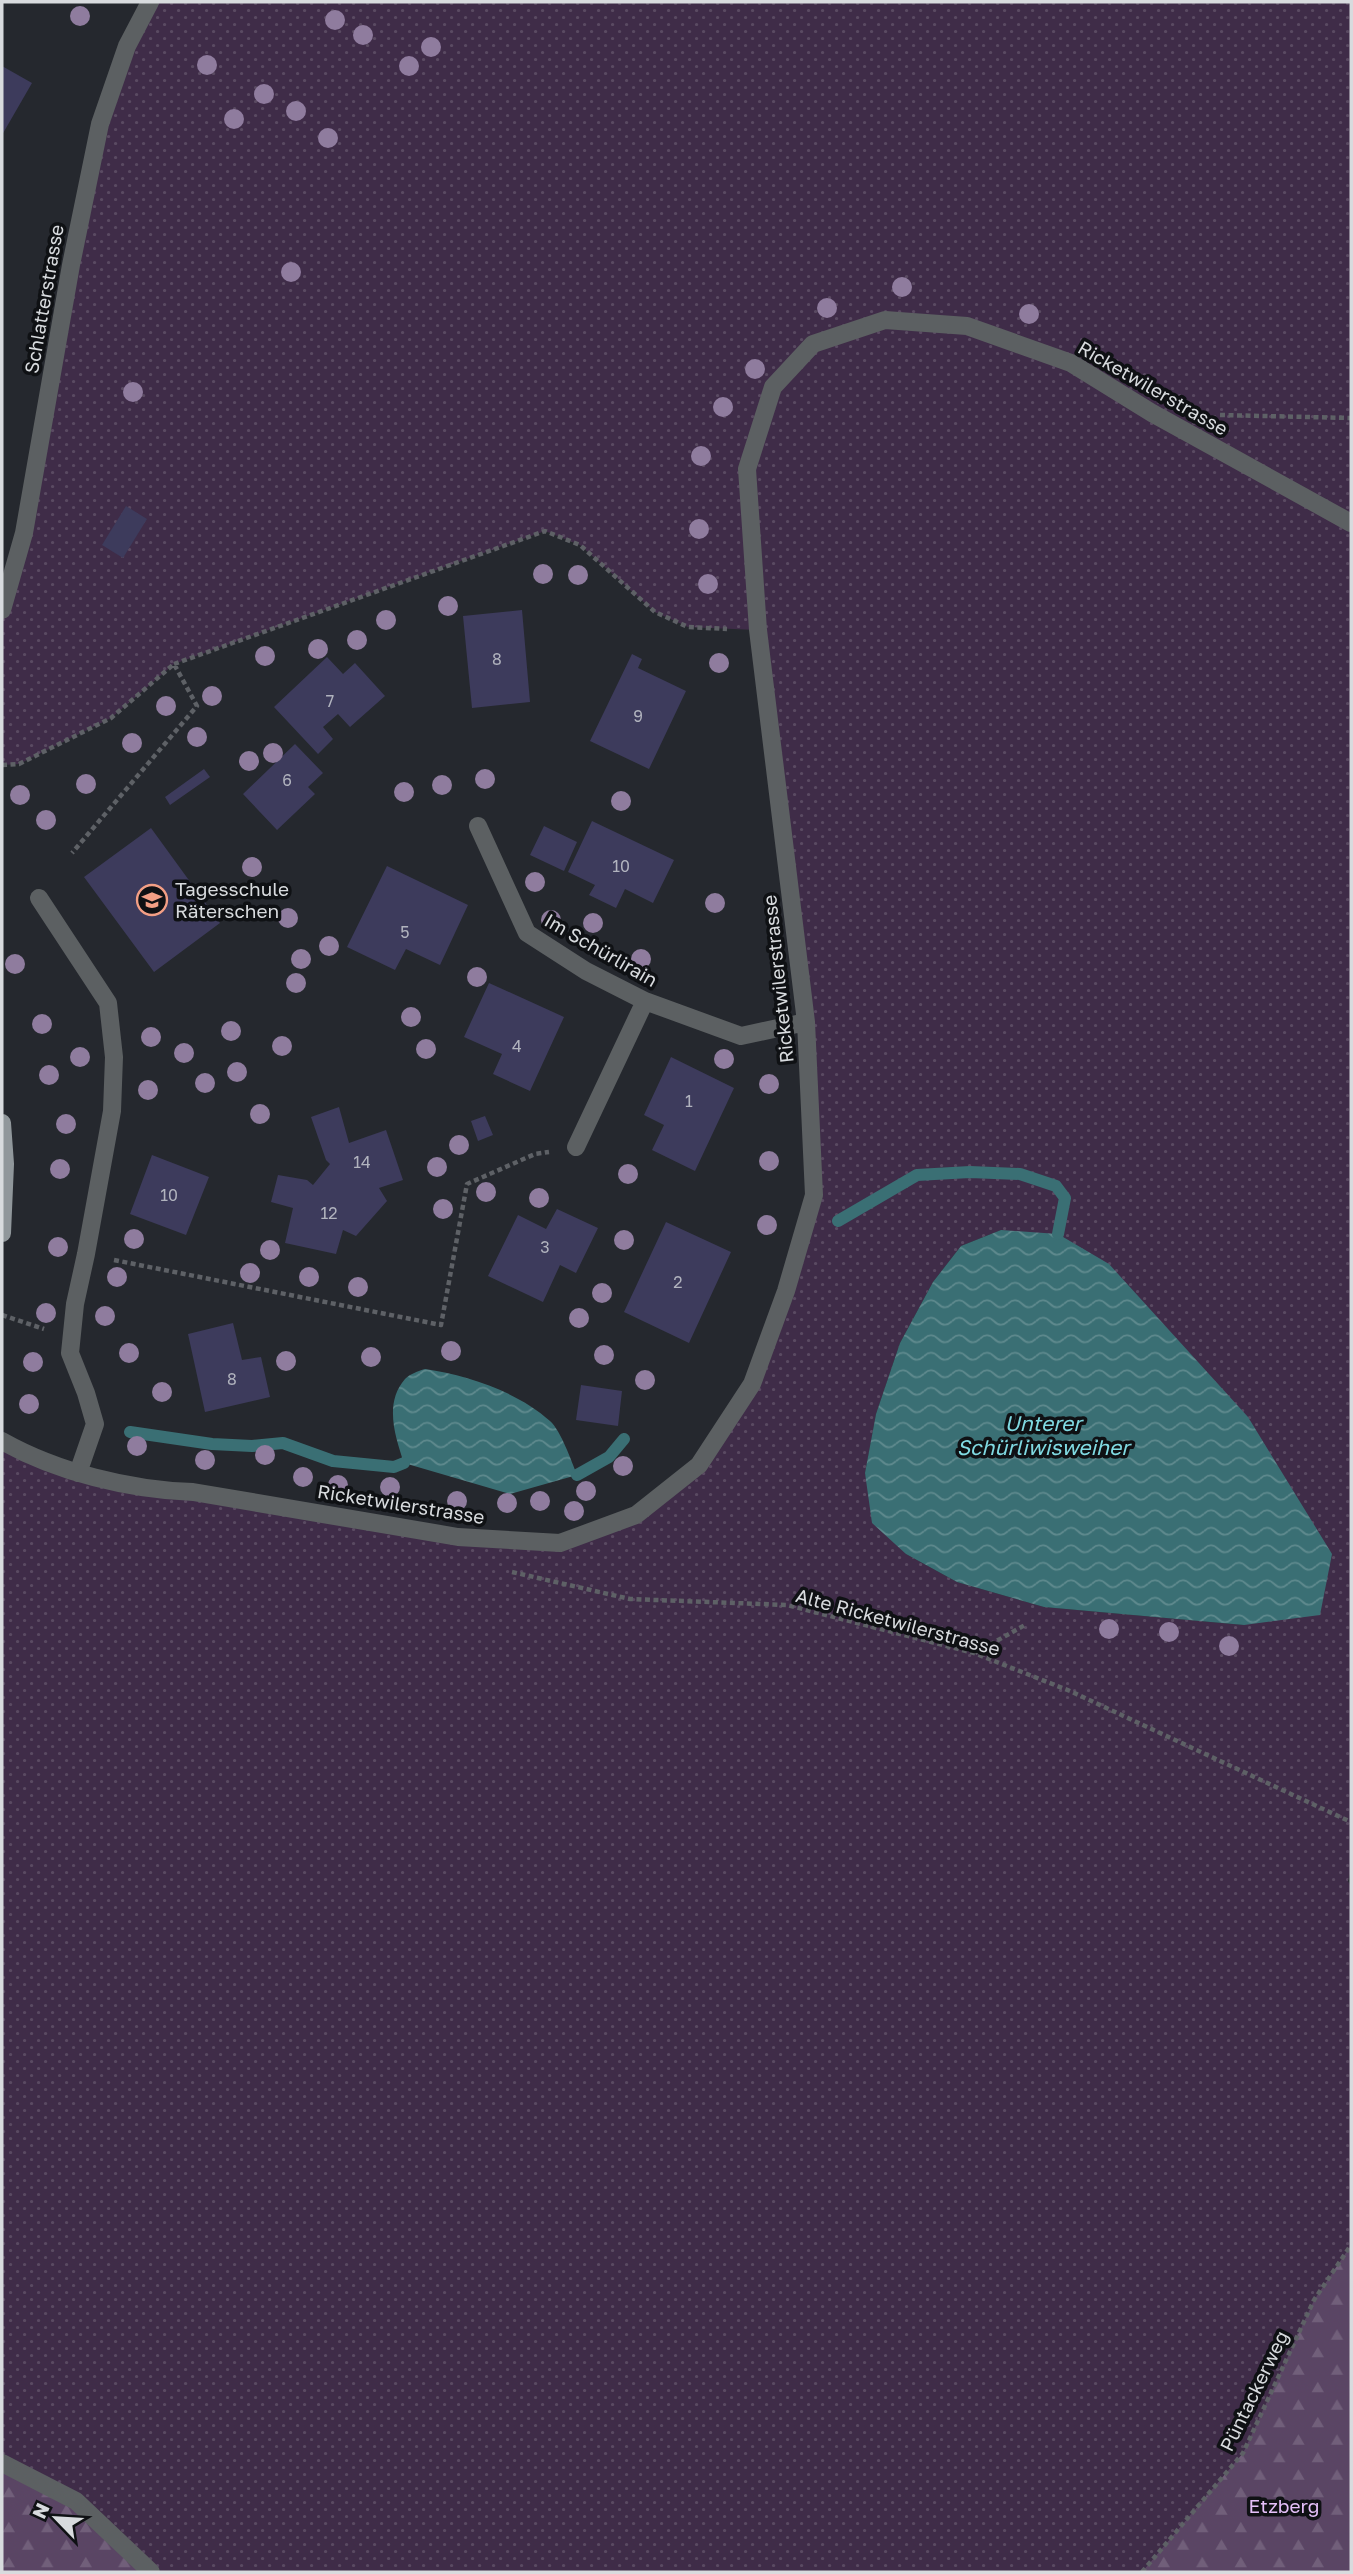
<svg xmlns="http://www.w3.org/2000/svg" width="1353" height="2574" viewBox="0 0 1353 2574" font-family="'Golos Text',sans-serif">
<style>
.grass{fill:url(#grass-dots);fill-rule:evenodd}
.forest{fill:url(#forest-firs)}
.water{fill:url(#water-waves)}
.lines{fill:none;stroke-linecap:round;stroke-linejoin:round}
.stream{stroke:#3a6f74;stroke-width:12}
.building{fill:#3d3b5c}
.path{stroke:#5e6166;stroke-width:4.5;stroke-dasharray:5 3.5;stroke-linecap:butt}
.minor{stroke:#5c6062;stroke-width:18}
.major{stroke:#90979b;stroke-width:18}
.tree{fill:#8f7c9e}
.labels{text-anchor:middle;stroke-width:7;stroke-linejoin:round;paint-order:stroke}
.number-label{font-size:16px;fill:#b1b3be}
.street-label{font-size:19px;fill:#d8dbde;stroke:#0f1114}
.poi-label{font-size:19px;fill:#d8dbde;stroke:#0f1114;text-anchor:start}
.park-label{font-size:19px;fill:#e5c0f9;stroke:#0f1114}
.water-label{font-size:21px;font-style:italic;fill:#80dae2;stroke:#0f1114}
</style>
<defs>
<pattern id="grass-dots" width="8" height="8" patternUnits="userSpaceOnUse" patternTransform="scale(1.75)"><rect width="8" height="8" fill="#3f2c48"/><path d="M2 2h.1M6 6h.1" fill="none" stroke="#5a4a62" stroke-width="1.8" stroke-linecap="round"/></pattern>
<pattern id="forest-firs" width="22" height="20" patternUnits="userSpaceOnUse" patternTransform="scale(1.75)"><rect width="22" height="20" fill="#5a4564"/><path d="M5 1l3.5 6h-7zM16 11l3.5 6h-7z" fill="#715f7a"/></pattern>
<pattern id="water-waves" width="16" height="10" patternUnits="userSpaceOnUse" patternTransform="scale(1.75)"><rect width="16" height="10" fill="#3a6f74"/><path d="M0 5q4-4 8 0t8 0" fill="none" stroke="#5f8a8e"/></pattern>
</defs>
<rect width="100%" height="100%" fill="#25282e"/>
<!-- grass -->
<path class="grass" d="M150,2H1351V1870L1348,1881L1351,1887V2245L1314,2300L1243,2453L1142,2572H151L2,2463V1441L158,1491L560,1543L636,1515L699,1465L752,1384L814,1195L806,1022L757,630L688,627L655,612L580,545L545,531L174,664L111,718L19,764L2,765V610L100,124ZM1001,1230L1244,1625L1044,1607L957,1582L906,1554L865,1474L876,1414L900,1343L933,1282L961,1246Z"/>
<!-- forest -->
<path class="forest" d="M1351,2245V2572H1142L1243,2453L1314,2300Z
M2,2463L76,2501L151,2572H2Z"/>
<!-- water -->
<path class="water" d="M1001,1230L1058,1234L1109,1264L1248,1417L1332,1554L1320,1615L1244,1625L1044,1607L957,1582L906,1554L872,1523L865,1473L876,1414L900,1343L933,1282L961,1246Z
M425,1369C467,1375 518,1392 550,1421C561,1431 571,1460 577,1475L510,1494L404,1463C395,1436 384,1403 405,1379C410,1374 418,1371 425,1369Z"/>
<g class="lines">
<!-- stream -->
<path class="stream" d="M838,1221L917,1175L970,1172L1020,1174L1056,1186L1065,1198L1058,1234
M130,1432L212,1444L252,1446L283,1443L333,1461L394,1467L404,1463
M577,1475L609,1457L624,1439"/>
</g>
<!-- building -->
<path class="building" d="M2,66L32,83L2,135Z
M126,506L147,519L123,558L102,545Z
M522,610L530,702L472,708L463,616Z
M632,654L642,659L638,668L686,691L649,769L590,741Z
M327,657L343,674L355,663L385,696L350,727L338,714L323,727L333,739L318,754L274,707Z
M295,744L323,773L308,787L315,794L277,830L243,794Z
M204,769L210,777L170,805L165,797Z
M592,821L674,860L653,903L625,889L616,908L589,895L595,885L568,872Z
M544,826L577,842L564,871L530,855Z
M151,828L220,923L154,972L84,877Z
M387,866L468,905L440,965L406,949L395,970L347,947Z
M489,983L564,1017L530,1091L493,1074L502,1054L464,1037Z
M671,1057L734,1088L695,1171L652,1150L664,1125L644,1115Z
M339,1107L349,1143L386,1130L403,1180L379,1188L387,1201L356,1236L343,1230L336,1254L285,1243L293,1208L271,1202L278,1175L307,1180L313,1185L330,1164L326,1160L311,1117Z
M485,1116L493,1135L478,1141L471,1121Z
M152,1155L209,1177L186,1235L130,1214Z
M557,1209L598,1228L576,1273L560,1265L543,1302L488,1276L518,1215L546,1229Z
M666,1222L731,1252L689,1343L624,1312Z
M233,1323L242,1360L261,1357L270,1397L205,1412L188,1334Z
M581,1385L622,1391L618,1426L576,1420Z"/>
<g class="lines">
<!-- path -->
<path class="path" d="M1220,415L1351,418
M174,664L545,531L580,545L655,612L688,627L727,629
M2,765L19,764L111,718L174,664L197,706L72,853
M114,1260L441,1325L467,1184L535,1154L549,1152
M2,1315L44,1329
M512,1572L630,1599L787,1605L974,1653L1070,1691L1351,1822
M975,1653L1025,1625
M1142,2572L1243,2453L1314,2300L1351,2245"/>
<!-- minor -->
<path class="minor" d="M2,610L24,533L71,265L100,124L127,46L150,2
M478,826L527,933L586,971L645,1001L741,1036L806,1022
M39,898L108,1003L114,1057L112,1111L86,1254L75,1304L70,1353L86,1393L95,1424L78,1473
M576,1147L645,1001
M2,1441C57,1472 130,1490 193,1492L458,1537L560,1543L636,1515L699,1465L752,1384L786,1291L814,1195L806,1022L758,630L747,469L773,387L813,344L885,320L967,326L1071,363L1152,413L1351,523
M2,2463L76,2501L151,2572"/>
<!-- major -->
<path class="major" d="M2,1123L5,1164L2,1233"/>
</g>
<!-- trees -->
<g class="tree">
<circle cx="80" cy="16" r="10"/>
<circle cx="335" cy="20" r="10"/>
<circle cx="363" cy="35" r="10"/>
<circle cx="431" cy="47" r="10"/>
<circle cx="207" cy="65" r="10"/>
<circle cx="409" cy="66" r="10"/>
<circle cx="264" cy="94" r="10"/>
<circle cx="296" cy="111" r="10"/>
<circle cx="234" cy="119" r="10"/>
<circle cx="328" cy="138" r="10"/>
<circle cx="291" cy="272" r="10"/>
<circle cx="902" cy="287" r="10"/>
<circle cx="827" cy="308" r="10"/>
<circle cx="1029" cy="314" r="10"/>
<circle cx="755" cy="369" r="10"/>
<circle cx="133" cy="392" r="10"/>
<circle cx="723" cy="407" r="10"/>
<circle cx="701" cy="456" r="10"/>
<circle cx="699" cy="529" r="10"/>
<circle cx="543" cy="574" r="10"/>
<circle cx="578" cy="575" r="10"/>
<circle cx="708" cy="584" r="10"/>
<circle cx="448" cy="606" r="10"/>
<circle cx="386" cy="620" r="10"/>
<circle cx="357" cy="640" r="10"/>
<circle cx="318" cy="649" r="10"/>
<circle cx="265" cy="656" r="10"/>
<circle cx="719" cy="663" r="10"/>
<circle cx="212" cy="696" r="10"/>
<circle cx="166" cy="706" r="10"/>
<circle cx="197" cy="737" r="10"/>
<circle cx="132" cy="743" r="10"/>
<circle cx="273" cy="753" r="10"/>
<circle cx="249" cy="761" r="10"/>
<circle cx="485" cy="779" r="10"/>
<circle cx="86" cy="784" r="10"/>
<circle cx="442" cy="785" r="10"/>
<circle cx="404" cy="792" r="10"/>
<circle cx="20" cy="795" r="10"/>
<circle cx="621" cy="801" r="10"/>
<circle cx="46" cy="820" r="10"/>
<circle cx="252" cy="867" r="10"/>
<circle cx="535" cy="882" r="10"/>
<circle cx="715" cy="903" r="10"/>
<circle cx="288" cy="918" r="10"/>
<circle cx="551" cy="920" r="10"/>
<circle cx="593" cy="923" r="10"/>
<circle cx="329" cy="946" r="10"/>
<circle cx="301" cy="959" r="10"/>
<circle cx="641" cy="959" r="10"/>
<circle cx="15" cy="964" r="10"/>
<circle cx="477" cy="977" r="10"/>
<circle cx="296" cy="983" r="10"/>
<circle cx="411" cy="1017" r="10"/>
<circle cx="42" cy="1024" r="10"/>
<circle cx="231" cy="1031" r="10"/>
<circle cx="151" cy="1037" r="10"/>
<circle cx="282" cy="1046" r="10"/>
<circle cx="426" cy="1049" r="10"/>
<circle cx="184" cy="1053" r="10"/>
<circle cx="80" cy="1057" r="10"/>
<circle cx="724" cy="1059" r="10"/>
<circle cx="237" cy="1072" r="10"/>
<circle cx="49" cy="1075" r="10"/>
<circle cx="205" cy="1083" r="10"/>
<circle cx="769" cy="1084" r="10"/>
<circle cx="148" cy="1090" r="10"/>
<circle cx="260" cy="1114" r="10"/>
<circle cx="66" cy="1124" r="10"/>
<circle cx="459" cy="1145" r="10"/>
<circle cx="769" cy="1161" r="10"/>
<circle cx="437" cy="1167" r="10"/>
<circle cx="60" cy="1169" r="10"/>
<circle cx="628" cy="1174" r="10"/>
<circle cx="486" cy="1192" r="10"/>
<circle cx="539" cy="1198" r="10"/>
<circle cx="443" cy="1209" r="10"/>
<circle cx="767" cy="1225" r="10"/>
<circle cx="134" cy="1239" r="10"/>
<circle cx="624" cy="1240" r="10"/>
<circle cx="58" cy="1247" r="10"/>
<circle cx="270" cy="1250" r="10"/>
<circle cx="250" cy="1273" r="10"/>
<circle cx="117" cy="1277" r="10"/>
<circle cx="309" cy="1277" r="10"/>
<circle cx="358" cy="1287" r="10"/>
<circle cx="602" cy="1293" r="10"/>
<circle cx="46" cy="1313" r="10"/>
<circle cx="105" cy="1316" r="10"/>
<circle cx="579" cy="1318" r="10"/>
<circle cx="451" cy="1351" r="10"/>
<circle cx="129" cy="1353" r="10"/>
<circle cx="604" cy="1355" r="10"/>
<circle cx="371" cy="1357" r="10"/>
<circle cx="286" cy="1361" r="10"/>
<circle cx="33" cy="1362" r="10"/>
<circle cx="645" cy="1380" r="10"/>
<circle cx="162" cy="1392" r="10"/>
<circle cx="29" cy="1404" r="10"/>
<circle cx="137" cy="1446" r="10"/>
<circle cx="265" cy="1455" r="10"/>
<circle cx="205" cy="1460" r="10"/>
<circle cx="623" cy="1466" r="10"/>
<circle cx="303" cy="1477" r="10"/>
<circle cx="338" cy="1485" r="10"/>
<circle cx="390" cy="1487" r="10"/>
<circle cx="586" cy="1491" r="10"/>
<circle cx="457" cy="1501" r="10"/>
<circle cx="540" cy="1501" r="10"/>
<circle cx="507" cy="1503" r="10"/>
<circle cx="574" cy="1511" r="10"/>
<circle cx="1109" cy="1629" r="10"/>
<circle cx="1169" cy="1632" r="10"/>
<circle cx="1229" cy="1646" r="10"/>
</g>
<!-- icons -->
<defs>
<g id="school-ring" transform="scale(1.575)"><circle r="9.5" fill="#0f1114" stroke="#f39f85" stroke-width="1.5"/><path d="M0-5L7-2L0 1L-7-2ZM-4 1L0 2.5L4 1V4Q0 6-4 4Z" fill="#f39f85"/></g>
</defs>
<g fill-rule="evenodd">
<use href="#school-ring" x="152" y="900"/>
</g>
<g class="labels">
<!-- number labels -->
<g class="number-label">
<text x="497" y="665">8</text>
<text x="330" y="707">7</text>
<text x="638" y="722">9</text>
<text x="287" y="786">6</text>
<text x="621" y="872">10</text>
<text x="405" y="938">5</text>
<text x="517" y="1052">4</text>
<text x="689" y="1107">1</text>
<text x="362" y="1168">14</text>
<text x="169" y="1201">10</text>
<text x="329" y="1219">12</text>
<text x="545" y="1253">3</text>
<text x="678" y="1288">2</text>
<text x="232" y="1385">8</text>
</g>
<!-- street labels -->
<g class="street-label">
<text transform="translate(44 299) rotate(-80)" y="7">Schlatterstrasse</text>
<text transform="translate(1153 388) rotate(30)" y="7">Ricketwilerstrasse</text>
<text transform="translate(601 950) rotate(30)" y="7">Im Schürlirain</text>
<text transform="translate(778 979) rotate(-96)" y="7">Ricketwilerstrasse</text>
<text transform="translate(401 1504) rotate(9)" y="7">Ricketwilerstrasse</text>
<text transform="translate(898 1622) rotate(15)" y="7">Alte Ricketwilerstrasse</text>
<text transform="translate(1254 2391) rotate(-64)" y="7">Püntackerweg</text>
</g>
<!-- poi labels -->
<g class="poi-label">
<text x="175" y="896">Tagesschule<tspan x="175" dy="22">Räterschen</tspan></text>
</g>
<!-- park labels -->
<g class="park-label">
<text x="1284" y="2513">Etzberg</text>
</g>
<!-- water labels -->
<g class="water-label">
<text x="1043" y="1431">Unterer<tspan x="1043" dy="24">Schürliwisweiher</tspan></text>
</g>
</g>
<!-- border -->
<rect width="1353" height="2574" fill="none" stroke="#d8dbde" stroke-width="7"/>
<!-- north arrow -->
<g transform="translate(56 2518) rotate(295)" stroke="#0f1114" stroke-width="5" paint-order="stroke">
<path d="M0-5L12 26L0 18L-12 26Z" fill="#d8dbde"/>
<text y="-10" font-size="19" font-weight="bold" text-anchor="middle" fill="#d8dbde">N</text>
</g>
</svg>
